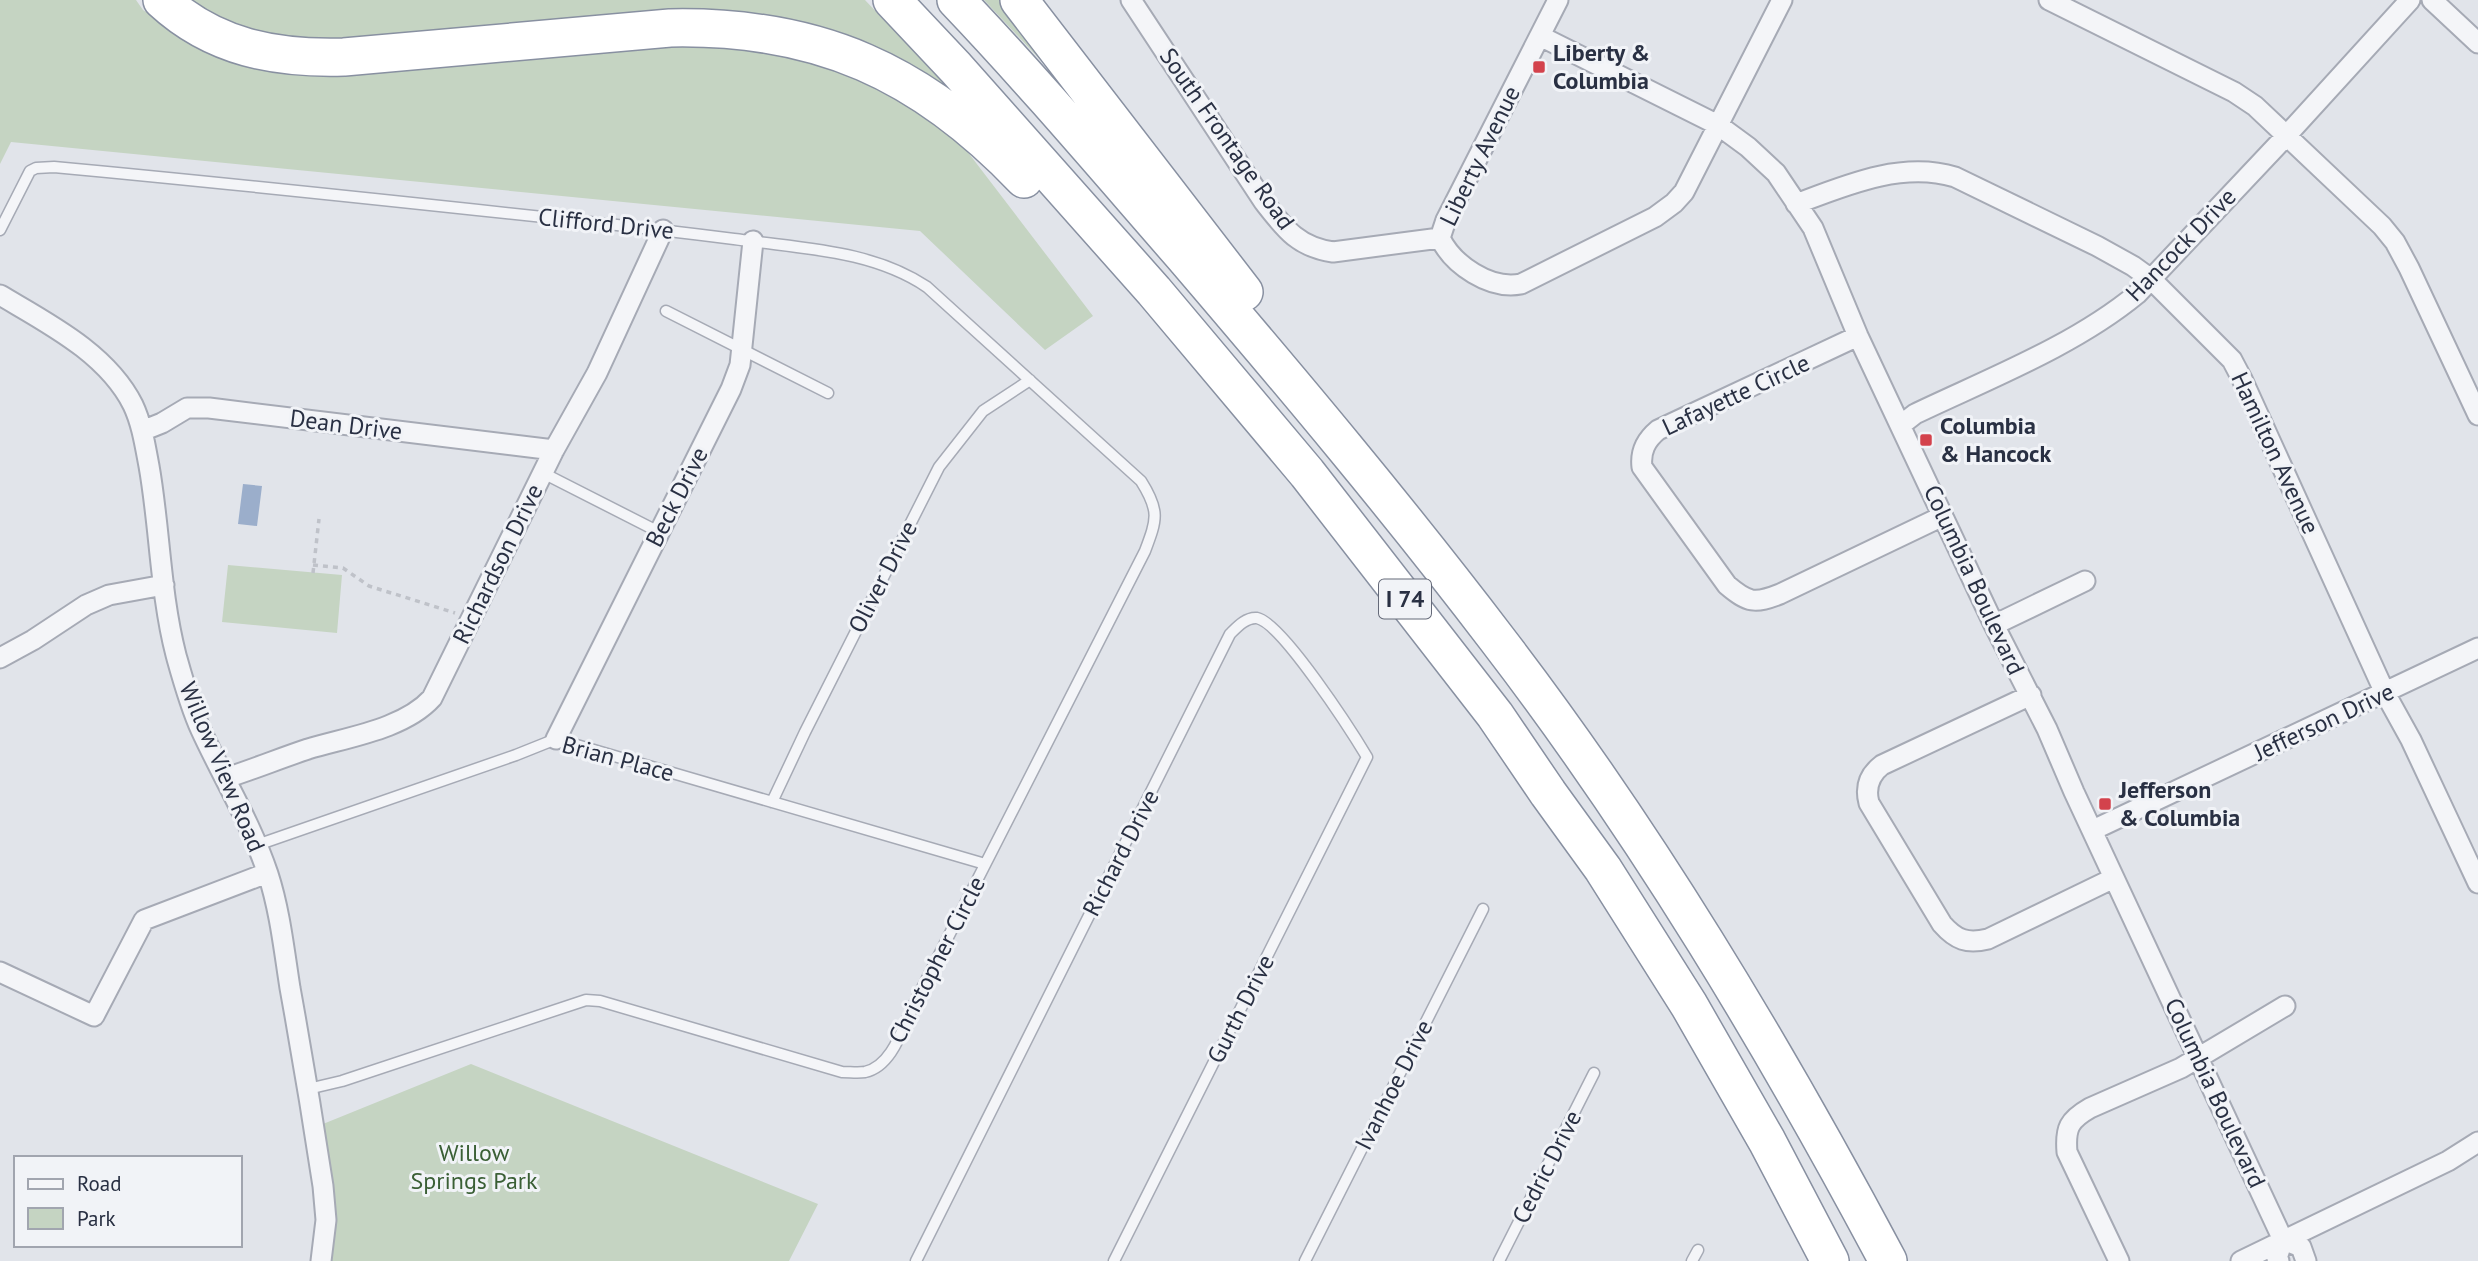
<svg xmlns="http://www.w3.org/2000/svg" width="2478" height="1261" viewBox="0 0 2478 1261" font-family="'PT Sans',sans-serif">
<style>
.green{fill:#c5d4c2}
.water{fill:#9baecb}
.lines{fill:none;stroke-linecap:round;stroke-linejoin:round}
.lane-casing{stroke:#a6aab5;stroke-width:13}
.street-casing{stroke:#a6aab5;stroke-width:23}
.highway-casing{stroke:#8890a1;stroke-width:40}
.path{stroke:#bfc2c9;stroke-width:3.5;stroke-dasharray:5 5;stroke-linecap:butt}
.lane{stroke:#f4f5f8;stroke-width:10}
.street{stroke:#f4f5f8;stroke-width:19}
.highway{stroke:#fff;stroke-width:37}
.poi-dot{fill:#d3424c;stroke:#f1f3f7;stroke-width:2.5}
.labels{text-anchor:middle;stroke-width:6;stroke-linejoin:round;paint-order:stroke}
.shield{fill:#f1f3f7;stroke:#656a79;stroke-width:2}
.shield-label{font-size:23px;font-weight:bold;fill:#293043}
.poi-label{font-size:24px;font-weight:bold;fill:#293043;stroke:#f1f3f7;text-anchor:start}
.street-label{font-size:24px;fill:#293043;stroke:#f1f3f7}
.park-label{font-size:24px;fill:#3a5f35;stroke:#f1f3f7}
</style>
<rect width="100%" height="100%" fill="#e1e4ea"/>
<!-- green -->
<path class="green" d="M0,0H136L143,10L190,41L725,42L807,56L886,87L944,121L1093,316L1045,350L920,231L11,142L0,164Z
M179,0H865L954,94L836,37L311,47L267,41Z
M984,0H1008L1063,84Z
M228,565L342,575L337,633L222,622Z
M471,1064L818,1204L789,1261H328C334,1210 334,1175 323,1124Z"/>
<!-- water -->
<path class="water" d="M243,484L262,486L257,526L238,524Z"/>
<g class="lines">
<!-- lane casing -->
<g class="lane-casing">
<path id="lane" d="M0,230L30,171L36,168L54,167C238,184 423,204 608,224C655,229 702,235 750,241C810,249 875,252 927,287L1141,481C1160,511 1157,519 1145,551L914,1004C903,1026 893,1066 865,1072C858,1073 850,1072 842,1072L600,1001L586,1000L342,1081L308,1089
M666,311L828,393
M543,473L659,532
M772,802L805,732L939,467L983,411L1030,380
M257,845L516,755L556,739L985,864
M916,1261L1230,634C1237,627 1246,617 1257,618C1282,623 1352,732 1367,757L1114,1261
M1305,1261L1483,909
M1499,1261L1594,1073
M1692,1261L1698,1250"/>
</g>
<!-- street casing -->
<g class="street-casing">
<path id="street" d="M1131,0L1264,202C1285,229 1298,247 1333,252L1440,238
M2049,0L2234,92L2255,106L2382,226L2395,242L2409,268L2478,415
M2432,0L2478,43
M1540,36L1718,125L1748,147L1776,173L1813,228L1858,336L1994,625L2047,729L2074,792L2283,1240L2277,1258L2279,1261
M1796,204C1846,185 1902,161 1955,177L2097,246L2133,266L2151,279L2232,360L2242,379L2385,693L2411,740L2478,883
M1440,238C1453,265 1490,290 1521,284L1655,217L1674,203L1684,192L1782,0
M1440,238L1446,220L1558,0
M0,295C47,323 107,353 133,405C142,424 145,445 149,466C160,528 160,593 176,655C183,680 190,706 201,730C223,778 251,823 268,874C280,911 284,950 290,988C302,1054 313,1120 323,1186L326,1220L321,1261
M1858,336L1658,430C1646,440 1640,451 1642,467L1727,585C1748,603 1755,604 1780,594L1943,516
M1901,425L1915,414C1988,379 2074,346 2137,294L2286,136L2410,0
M142,431L162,423L187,408H209L554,450
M1994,625L2085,581
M0,658L33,640L86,605L109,595L164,585
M2031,695L1882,765C1869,775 1865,788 1869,803L1942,924C1956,940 1967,944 1988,939L2114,878
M556,739L731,389L740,365L753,241
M226,778C254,769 281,758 308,749C348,737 404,729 432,698L554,450L597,373L663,230
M2093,830L2478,648
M0,972L94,1016L144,920L267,873
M2283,1240L2301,1247L2306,1261
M2119,1261L2067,1152C2065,1128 2069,1120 2090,1108L2181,1068L2285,1006
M2241,1261L2448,1161L2478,1142"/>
</g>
<!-- highway casing -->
<g class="highway-casing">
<path id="highway" d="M162,0C214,48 276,59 344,57L670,28C818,25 922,72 1024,179
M892,0L956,68L1154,291L1307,473L1495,715L1548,793L1603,869L1689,1005L1767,1141L1830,1261
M956,0C1036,84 1111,173 1187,260C1293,384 1398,509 1497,639C1646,833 1773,1045 1888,1261
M1019,0L1244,292"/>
</g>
<!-- path -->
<path class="path" d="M313,565L343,568L369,586L455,613
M313,573L319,519"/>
<!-- lane -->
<use href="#lane" class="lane"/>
<!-- street -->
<use href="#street" class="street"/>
<!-- highway -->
<use href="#highway" class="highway"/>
</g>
<!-- markers -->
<g class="poi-dot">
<rect x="1532" y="60" width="14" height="14" rx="3.5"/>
<rect x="1919" y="433" width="14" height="14" rx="3.5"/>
<rect x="2098" y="797" width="14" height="14" rx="3.5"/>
</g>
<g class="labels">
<!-- shield labels -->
<rect class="shield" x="1379" y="579.5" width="52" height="39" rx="5"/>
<g class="shield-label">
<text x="1405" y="607">I 74</text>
</g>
<!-- poi labels -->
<g class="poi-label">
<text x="1553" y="61">Liberty &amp;<tspan x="1553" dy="28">Columbia</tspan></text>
<text x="1940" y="434">Columbia<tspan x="1940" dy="28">&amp; Hancock</tspan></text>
<text x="2119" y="798">Jefferson<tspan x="2119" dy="28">&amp; Columbia</tspan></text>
</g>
<!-- street labels -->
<g class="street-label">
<text transform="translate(1227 139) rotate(55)" y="8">South Frontage Road</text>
<text transform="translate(1480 156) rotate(-64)" y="8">Liberty Avenue</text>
<text transform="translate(606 224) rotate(6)" y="8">Clifford Drive</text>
<text transform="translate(2181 245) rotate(-46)" y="8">Hancock Drive</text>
<text transform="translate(1736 395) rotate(-25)" y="8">Lafayette Circle</text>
<text transform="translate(346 425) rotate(7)" y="8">Dean Drive</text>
<text transform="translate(2275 453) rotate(65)" y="8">Hamilton Avenue</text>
<text transform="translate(677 497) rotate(-63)" y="8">Beck Drive</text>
<text transform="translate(498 564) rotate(-64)" y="8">Richardson Drive</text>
<text transform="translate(883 577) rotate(-63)" y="8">Oliver Drive</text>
<text transform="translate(1974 580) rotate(65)" y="8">Columbia Boulevard</text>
<text transform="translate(2324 722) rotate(-25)" y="8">Jefferson Drive</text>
<text transform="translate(618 759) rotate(15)" y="8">Brian Place</text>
<text transform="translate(222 767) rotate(67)" y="8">Willow View Road</text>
<text transform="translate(1121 853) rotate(-63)" y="8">Richard Drive</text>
<text transform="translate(937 960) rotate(-63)" y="8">Christopher Circle</text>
<text transform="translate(1241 1009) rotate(-63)" y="8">Gurth Drive</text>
<text transform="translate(1394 1085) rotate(-63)" y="8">Ivanhoe Drive</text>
<text transform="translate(2215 1093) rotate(65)" y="8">Columbia Boulevard</text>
<text transform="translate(1547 1167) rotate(-63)" y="8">Cedric Drive</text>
</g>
<!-- park labels -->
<g class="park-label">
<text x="474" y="1161">Willow<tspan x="474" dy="28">Springs Park</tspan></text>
</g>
</g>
<!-- legend -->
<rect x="14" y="1156" width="228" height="91" fill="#f1f3f7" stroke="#a1a5af" stroke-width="2"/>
<rect x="28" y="1179" width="35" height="10" fill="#f4f5f8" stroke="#a1a5af" stroke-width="2"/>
<text x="77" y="1191" font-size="21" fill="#293043">Road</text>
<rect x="28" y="1208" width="35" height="21" fill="#c5d4c2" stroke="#a1a5af" stroke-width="2"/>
<text x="77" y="1226" font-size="21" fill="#293043">Park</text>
</svg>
